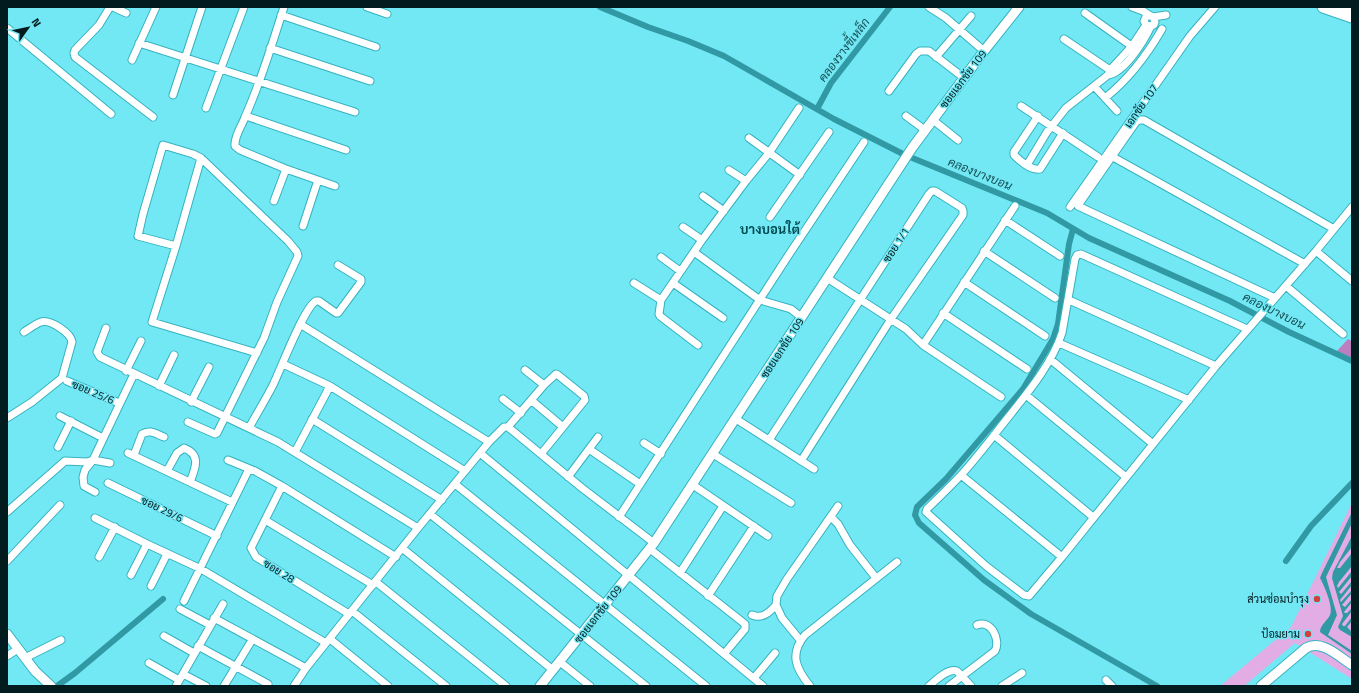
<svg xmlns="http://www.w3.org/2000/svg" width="1359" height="693" viewBox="0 0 1359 693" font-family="'Titillium Web',Sarabun,sans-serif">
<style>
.green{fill:#e2ade4}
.forest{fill:#bc7ebf}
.water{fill:#3199a4}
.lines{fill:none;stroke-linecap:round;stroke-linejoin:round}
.canal{stroke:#3199a4;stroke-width:6}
.minor-casing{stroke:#35b2bf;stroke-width:9}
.tertiary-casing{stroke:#35b2bf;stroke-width:11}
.primary-casing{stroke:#35b2bf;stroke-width:13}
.minor{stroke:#fff;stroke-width:7}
.tertiary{stroke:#fff;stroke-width:9}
.primary{stroke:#fff;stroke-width:11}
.poi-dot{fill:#d04140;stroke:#73e8f5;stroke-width:1.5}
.labels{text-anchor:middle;stroke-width:3;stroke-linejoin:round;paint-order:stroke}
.street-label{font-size:11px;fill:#021b1e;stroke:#73e8f5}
.poi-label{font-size:11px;fill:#021b1e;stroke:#73e8f5;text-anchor:end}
.water-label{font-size:12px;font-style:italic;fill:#154f55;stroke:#73e8f5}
.quarter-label{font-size:13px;font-weight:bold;fill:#014b52;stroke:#73e8f5}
</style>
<rect width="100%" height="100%" fill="#73e8f5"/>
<!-- green -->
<path class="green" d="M1352,503V679L1295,643L1244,686H1220L1291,627Z"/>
<!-- forest -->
<path class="forest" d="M1348,339L1352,341V358L1337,351Z"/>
<!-- water -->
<path class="water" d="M1352,512V523L1326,577L1337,615L1328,635L1352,651V654L1320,632C1320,625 1327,621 1330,615C1334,608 1324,585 1320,578L1322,573Z
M1352,536L1351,543L1352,547L1340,562L1337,568H1340L1352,553V566L1339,582L1337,586L1338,588L1339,587L1352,571V576L1339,592L1341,594L1342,593L1352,581V585L1340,600L1341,602L1352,590V593L1342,605L1345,607L1352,599V602L1344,612L1345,613H1347L1352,608V611L1342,624L1343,626H1345L1352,617V621L1347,627L1352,632V637L1340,630L1338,627L1343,616L1332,578L1333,572Z"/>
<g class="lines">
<!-- canal -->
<path class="canal" d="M600,7L648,27L688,41L724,56L834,119L905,155L1047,213L1089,238L1230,301L1289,332L1352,361
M817,109L831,83L890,7
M1073,229L1069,244L1058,324L1053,339L1023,389L946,479L917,507L915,515L919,523L984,580L1031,614L1157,686
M1286,561L1311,526L1352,483
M57,686L75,673L163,599"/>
<!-- minor casing -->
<g class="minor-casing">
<path id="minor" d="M110,7L99,25L75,50L74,53L75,57L153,117
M113,7L126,13
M284,7C272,44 261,82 245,117C242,126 234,136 235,146L240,150L286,169L335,186
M367,7L387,14
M929,7L946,18L984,51
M1132,7L1143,11L1149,15
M1085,13L1137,50
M281,15L376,47
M1153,17L1155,22L1154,25L1148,26L1146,25L1144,21L1146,17L1149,15L1153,17L1166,15
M7,28L111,114
M1064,39L1110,70L1113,73
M139,43L355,112
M270,48L370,81
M936,57L971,16
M132,60L156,7
M1108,75L1110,70L1132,46L1146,25
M1094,86L1117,111
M889,91L916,54L920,51H929L964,78
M173,95L202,7
M1105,98C1129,79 1147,55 1162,29
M1021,106L1098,157
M206,108L244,7
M246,116L346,150
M906,116L925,130
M1038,116L1014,152V155C1020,161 1032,171 1040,169L1063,133
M933,120L958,140
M749,138L800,175
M1113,157L1305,264
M1027,165L1047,132L1066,108L1108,75C1125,72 1144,41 1151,26
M729,170L746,181
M703,196L724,211
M274,201L286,169
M1070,207L1190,36L1215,7
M770,217L829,132
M1005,220L1060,256
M303,226L318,180
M683,227L702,240
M176,246L201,158
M984,251L1055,298
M1316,251L1352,281
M694,252L760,300L791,309L801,317
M661,257L680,271
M827,278L906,329L923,345L1001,397
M964,282L1045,336
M634,283L661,300
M673,283L723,318
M1286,286L1343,334
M1275,298L1078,206L1079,204L1136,122L1139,120H1144L1334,229
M1069,300L1216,366
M943,313L1027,369
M300,324L489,442
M106,328L97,352L100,357L278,442L418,528
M1247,329L1081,254L1077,255L1075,259L1062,333C1052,363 1030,390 1010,415C994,435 979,455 962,474C951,486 939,497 927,509L926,512L986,566L1024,595L1029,596L1062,557L1216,366L1316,251L1352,207
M1059,343L1189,400
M698,345L660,316L659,314L661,300L702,240L746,181L769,153L799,108
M923,345L1015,206
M1050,359L1153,444
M283,364L330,386L465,471
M525,370L544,385
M126,371L141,341
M67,381L119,403
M159,386L174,355
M1026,395L1126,477
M503,399L521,413
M531,400L563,427
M191,402L209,367
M60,416L103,438
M7,418L32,402L62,378L72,342C71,333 50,319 41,322C35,324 29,329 24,332
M312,419L442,500
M736,419L814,469
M188,422L215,434L217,433L264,338L277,302L298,256L297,252L288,241L201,158L193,154L163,145L143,214L138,236L176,246L152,322L257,353
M508,427L544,385L556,374L558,375L584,396L585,400L541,454
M249,428C257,413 266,399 273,385C281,369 304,307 316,301H319L336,313H338L361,282V279L338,265
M994,435L1093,517
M769,440L929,194L932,191H935L962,208L963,211V215L891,319L801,461
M644,443L661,454
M58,447L71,421
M589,449L640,484
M295,452L330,386
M128,453L232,502
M480,453L763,686
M713,454L791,503
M134,455L142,434C150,429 156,434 164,437
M228,460L255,471L282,486L396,557
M167,471L177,453L184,448C202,455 195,469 190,482
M961,475L1062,557
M568,477L598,437
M108,483L217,536
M455,484L706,686
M693,485L768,536
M282,486L251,548L256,557L349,614
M95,492L84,486L83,477L85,470L93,460L134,374
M7,512L65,461L87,462L93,460L110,463
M430,514L646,686
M619,517L788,256L864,142
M831,517L838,524L850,545L876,578
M95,518L147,544L201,569L326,643
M265,520L373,585
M402,548L553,670
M650,549L745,624V629L724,654
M99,557L115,527
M7,561L60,505
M680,573L723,506
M131,575L147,544
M376,582L506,686
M151,586L167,554
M708,596L754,526
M184,601L249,469
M180,609L210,625
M352,611L446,686
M752,615C762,619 769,613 776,605
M214,618L306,668
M164,636L194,653
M330,639L388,686
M800,640L782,618L776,605L777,596L787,579L838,506
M198,646L268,684
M7,656L18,649
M25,658L61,640
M560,662L590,686
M149,663L179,680
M183,674L206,686
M754,678L775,653
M1106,680L1112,686
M176,686L223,604
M224,686L252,640
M294,686L306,668L418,528L489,442L504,427H508L582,488L654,543
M810,686C796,669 789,654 805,635L897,562
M929,686C936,680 948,668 957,671L971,686
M949,686L995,651C1001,640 991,619 977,625
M1002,686L1022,673"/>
</g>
<!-- tertiary casing -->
<g class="tertiary-casing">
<path id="tertiary" d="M7,634L35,671L51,686
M540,686L654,543L912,148L984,51L1019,7
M1261,686L1306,648C1322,639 1339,657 1352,665"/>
</g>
<!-- primary casing -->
<g class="primary-casing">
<path id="primary" d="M1323,7L1352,17
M1348,7L1352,8"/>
</g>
<!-- minor -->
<use href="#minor" class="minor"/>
<!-- tertiary -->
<use href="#tertiary" class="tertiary"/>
<!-- primary -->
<use href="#primary" class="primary"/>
</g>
<!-- markers -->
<g class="poi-dot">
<circle cx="1317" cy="599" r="4"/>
<circle cx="1308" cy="634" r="4"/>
</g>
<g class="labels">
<!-- street labels -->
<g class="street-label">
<text transform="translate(963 79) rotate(-53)" y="4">ซอยเอกชัย 109</text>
<text transform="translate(1141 106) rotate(-55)" y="4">เอกชัย 107</text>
<text transform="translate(896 245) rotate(-57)" y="4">ซอย 1/1</text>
<text transform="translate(782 348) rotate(-57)" y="4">ซอยเอกชัย 109</text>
<text transform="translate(93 392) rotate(23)" y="4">ซอย 25/6</text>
<text transform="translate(162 509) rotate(26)" y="4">ซอย 29/6</text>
<text transform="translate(279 571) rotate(32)" y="4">ซอย 28</text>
<text transform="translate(598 614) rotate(-52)" y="4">ซอยเอกชัย 109</text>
</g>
<!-- poi labels -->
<g class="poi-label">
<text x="1309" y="603">ส่วนซ่อมบำรุง</text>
<text x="1300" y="638">ป้อมยาม</text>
</g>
<!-- water labels -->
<g class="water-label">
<text transform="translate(844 50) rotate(-53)" y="4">คลองรางขี้เหล็ก</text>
<text transform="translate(980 174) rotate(22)" y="4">คลองบางบอน</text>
<text transform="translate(1274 311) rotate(26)" y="4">คลองบางบอน</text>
</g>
<!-- quarter labels -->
<g class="quarter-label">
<text x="770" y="234">บางบอนใต้</text>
</g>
</g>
<!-- border -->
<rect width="1359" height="693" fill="none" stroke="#021b1e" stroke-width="16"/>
<!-- north arrow -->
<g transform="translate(28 28) rotate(57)" stroke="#73e8f5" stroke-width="3" paint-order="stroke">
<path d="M0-3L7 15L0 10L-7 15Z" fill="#021b1e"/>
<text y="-6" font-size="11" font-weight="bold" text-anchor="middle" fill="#021b1e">N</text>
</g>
</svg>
